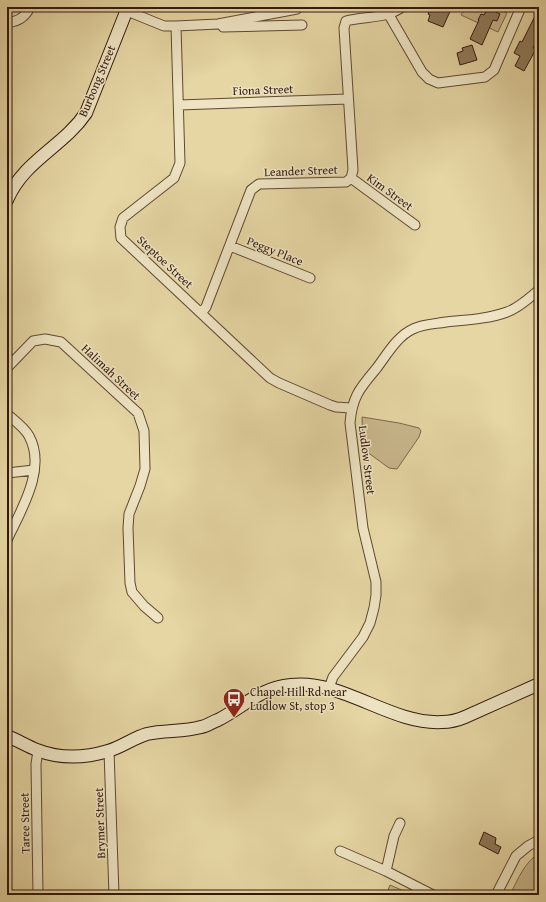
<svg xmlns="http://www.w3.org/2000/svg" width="546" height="902" viewBox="0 0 546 902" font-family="'Gentium Book Plus',serif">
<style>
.green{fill:#c7b68a;stroke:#7c674c}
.building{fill:#8f7b5b;stroke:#32180d}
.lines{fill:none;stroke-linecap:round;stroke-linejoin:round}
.street-casing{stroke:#5f4832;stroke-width:11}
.secondary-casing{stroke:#32180d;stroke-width:14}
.street{stroke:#eee4c3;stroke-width:9}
.secondary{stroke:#eee4c3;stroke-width:12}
.labels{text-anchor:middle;stroke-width:3;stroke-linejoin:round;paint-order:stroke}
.street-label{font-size:12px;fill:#32180d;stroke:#eee4c3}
.poi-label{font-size:12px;fill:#32180d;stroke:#eee4c3;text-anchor:start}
</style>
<rect width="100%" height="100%" fill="#e5d6a3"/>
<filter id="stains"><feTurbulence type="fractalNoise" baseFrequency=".005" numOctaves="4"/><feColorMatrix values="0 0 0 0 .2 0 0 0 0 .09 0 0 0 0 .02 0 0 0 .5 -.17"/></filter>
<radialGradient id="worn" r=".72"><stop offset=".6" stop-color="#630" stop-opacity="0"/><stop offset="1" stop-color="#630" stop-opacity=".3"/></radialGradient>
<!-- green -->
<path class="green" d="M465,7H493L507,13L498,32L461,15Z
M362,417L399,423L419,428L421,431L419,437L397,469L389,468L363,449Z
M539,853V895H510C518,879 524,863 539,853Z
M390,885L413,895H386Z"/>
<!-- building -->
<path class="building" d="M431,7H452L443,27L428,21L430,15L428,14Z
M488,8L500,14L497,21L493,20L482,45L470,39L479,20H478L481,14L484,15Z
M539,8V35L533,48L536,49L524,71L515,66L520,56L514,53L520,41L522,42Z
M472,45L477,60L460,65L457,53L463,51L462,48Z
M484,832L496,838L495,844L501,847L498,854L479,844Z"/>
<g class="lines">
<!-- street casing -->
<g class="street-casing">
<path id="street" d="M127,11L164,26H176L180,163L174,178L123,218L120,227L121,238L270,378L279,383L330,405L336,407L351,408
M389,15L422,72L429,79L438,83L485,77L494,70L521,7
M7,23C18,21 25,18 30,7
M176,26L218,24L297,9
M223,27L302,25
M179,105L348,99
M351,178L415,225
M230,246L310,278
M201,313L206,307L251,190L259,184L346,182L351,178L353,170L344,28L346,21C365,16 386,19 402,7
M7,368L33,341L45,339L61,342L138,413L144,431L145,469L140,486L129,514L128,528L130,583L132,592L144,606L158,618
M7,414C14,420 25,428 29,436C47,469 21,510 7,540
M7,473L34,470
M329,688L333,677L363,637L370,623L374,608L376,595V582L363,528L350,423C352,397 360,388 376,369C386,356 397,336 413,329C423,324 435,324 446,322C466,320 488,319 507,312C519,308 529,298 539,290
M38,751L36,764L38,895
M109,751L114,895
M340,851L386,871L433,895
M386,871L394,836L400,823
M496,895L516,856L528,846L539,840"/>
</g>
<!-- secondary casing -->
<g class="secondary-casing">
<path id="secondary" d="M7,200C24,160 63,147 86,113L128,7
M7,736C17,740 27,746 37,750C60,759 85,758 108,751C122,747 133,738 147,734C165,730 184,732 201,727C207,726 212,722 218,720C244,707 259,688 291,685C343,679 391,725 442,722C450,722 458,720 465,717L539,684"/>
</g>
<!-- street -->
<use href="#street" class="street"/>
<!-- secondary -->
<use href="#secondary" class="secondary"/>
</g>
<!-- icons -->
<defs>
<g id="bus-pin" transform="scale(1.15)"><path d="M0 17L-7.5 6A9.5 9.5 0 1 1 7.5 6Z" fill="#8f2418" stroke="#eee4c3"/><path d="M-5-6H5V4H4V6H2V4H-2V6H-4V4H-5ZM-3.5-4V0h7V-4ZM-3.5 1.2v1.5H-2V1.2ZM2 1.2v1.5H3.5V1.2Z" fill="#fff"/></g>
</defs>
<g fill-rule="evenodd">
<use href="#bus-pin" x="234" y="699"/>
</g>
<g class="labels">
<!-- street labels -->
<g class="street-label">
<text transform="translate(97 81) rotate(-67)" y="4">Burbong Street</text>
<text transform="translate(263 90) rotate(-2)" y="4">Fiona Street</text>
<text transform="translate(301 171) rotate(-2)" y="4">Leander Street</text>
<text transform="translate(390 192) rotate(36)" y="4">Kim Street</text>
<text transform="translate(275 251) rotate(22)" y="4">Peggy Place</text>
<text transform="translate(165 262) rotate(43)" y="4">Steptoe Street</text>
<text transform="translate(111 372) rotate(43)" y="4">Halimah Street</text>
<text transform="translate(367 460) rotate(83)" y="4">Ludlow Street</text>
<text transform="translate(25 823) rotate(-91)" y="4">Taree Street</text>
<text transform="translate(100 823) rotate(-92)" y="4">Brymer Street</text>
</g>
<!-- poi labels -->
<g class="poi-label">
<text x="250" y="696">Chapel Hill Rd near<tspan x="250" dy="14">Ludlow St, stop 3</tspan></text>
</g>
</g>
<!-- margin -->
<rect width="546" height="902" fill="none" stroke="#e5d6a3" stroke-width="24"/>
<rect x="8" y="8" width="530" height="886" fill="none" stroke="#32180d" stroke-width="2"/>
<rect x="12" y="12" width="522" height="878" fill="none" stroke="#32180d"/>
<rect width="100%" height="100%" filter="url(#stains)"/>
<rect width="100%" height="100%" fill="url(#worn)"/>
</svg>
